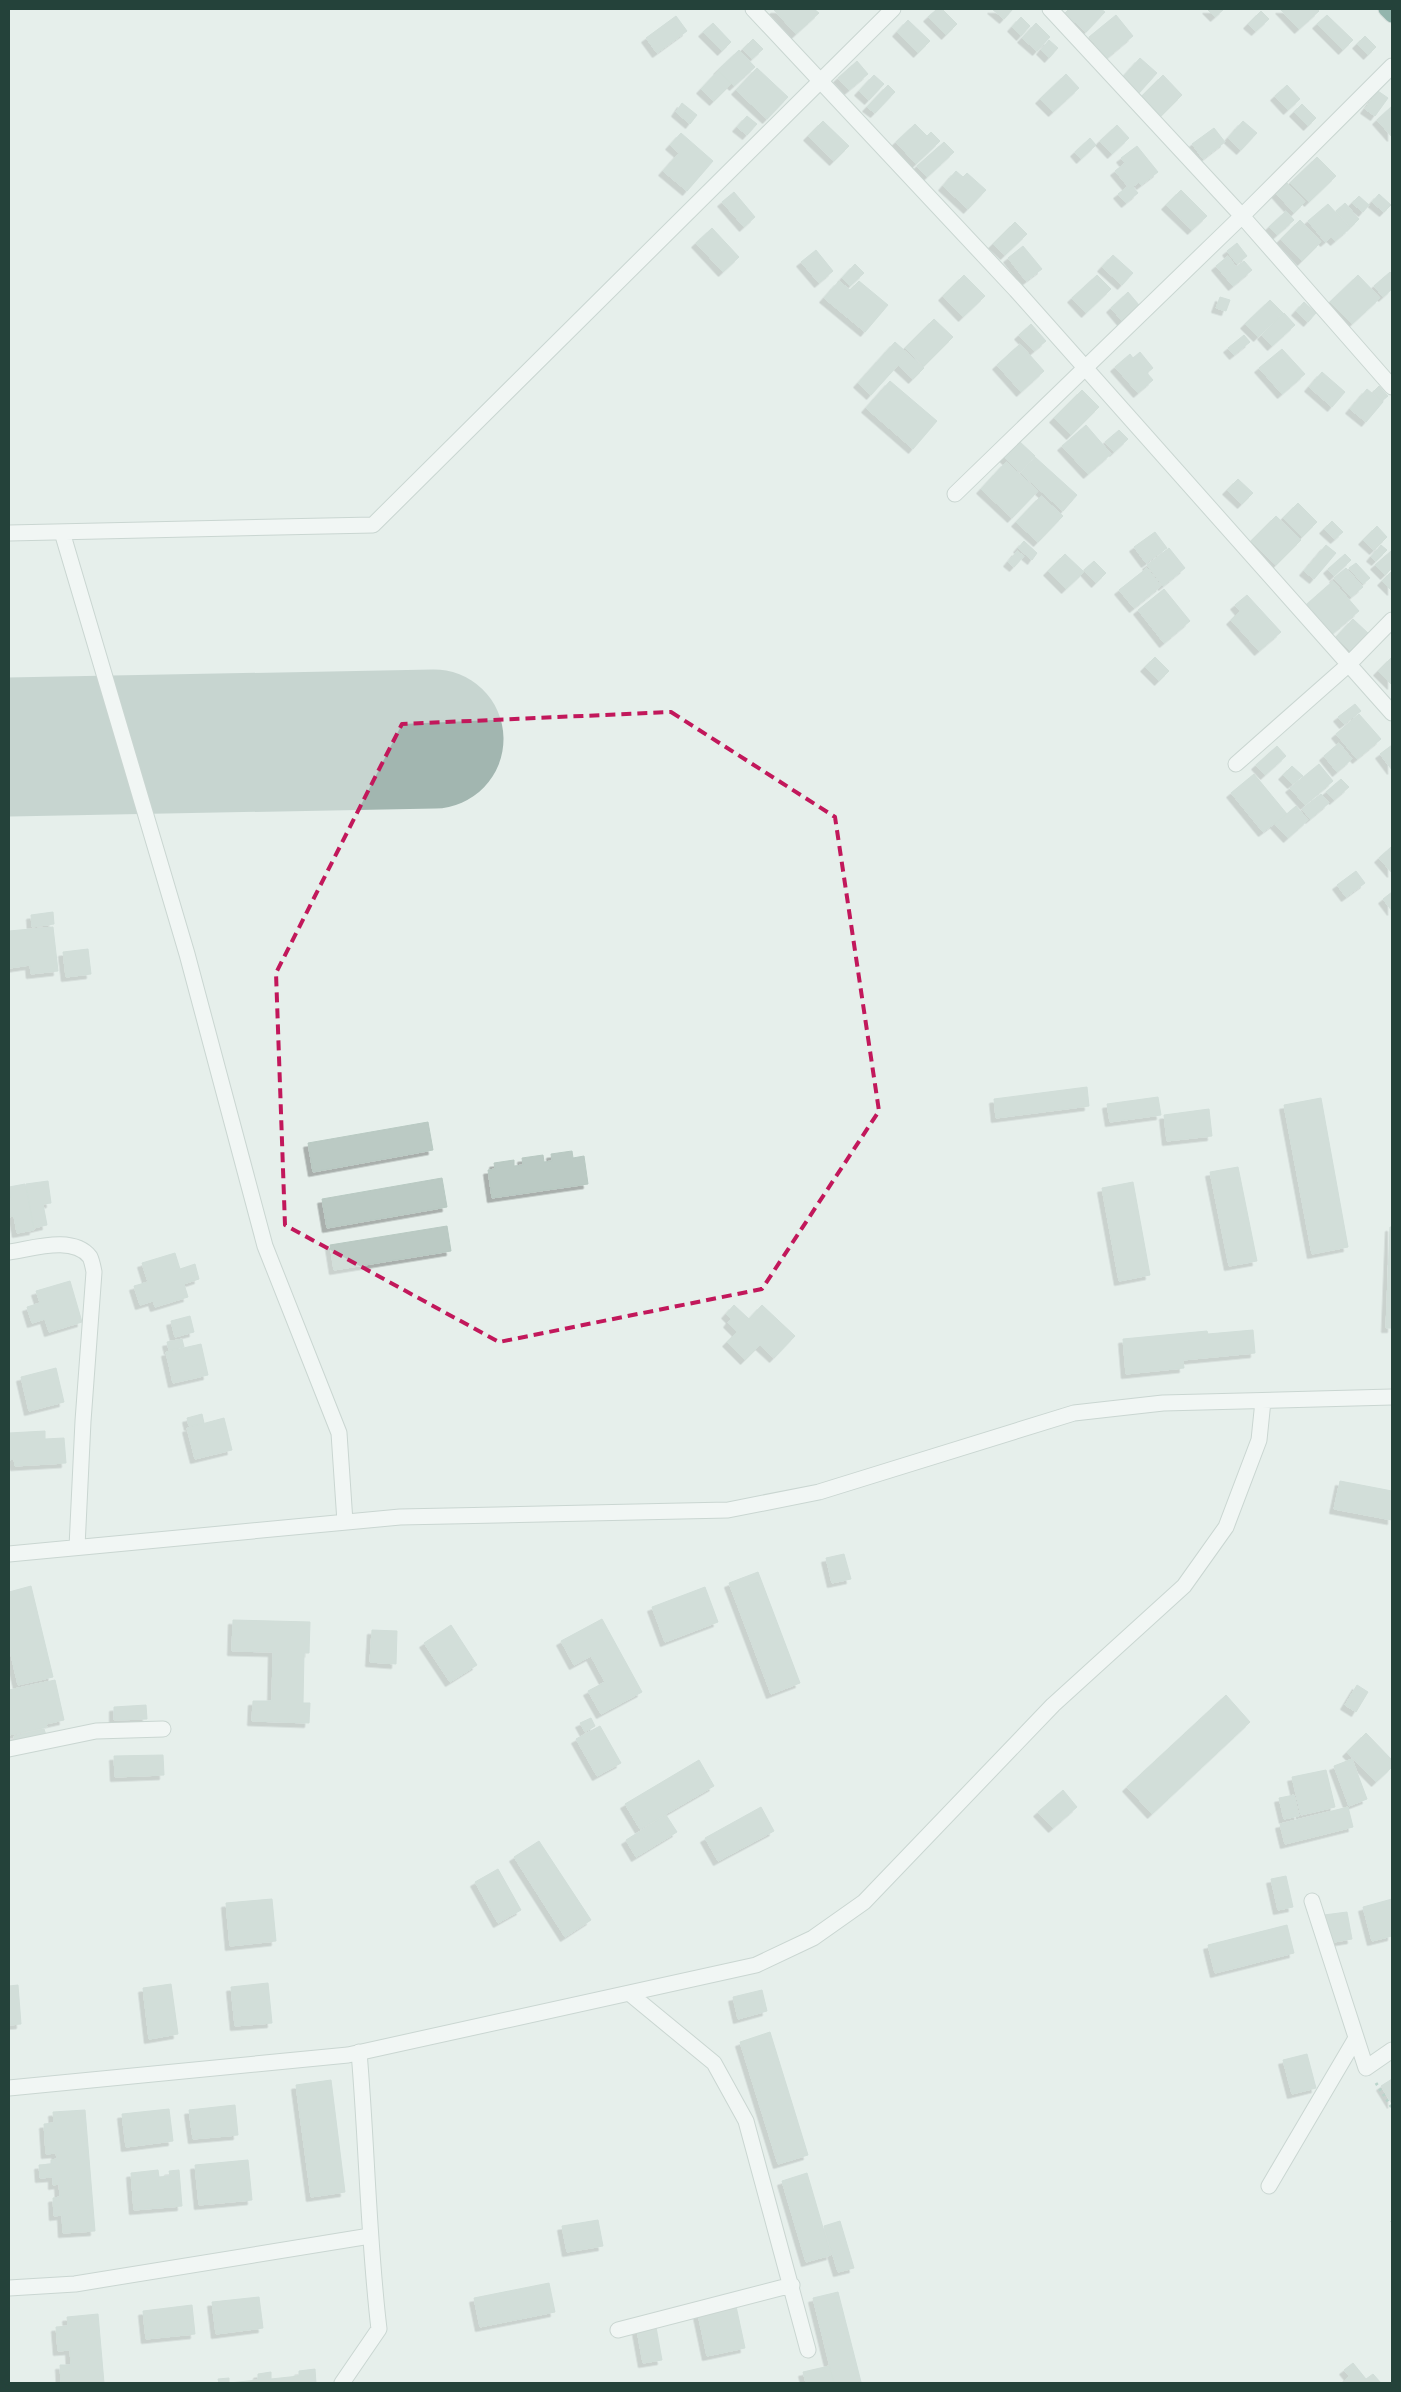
<svg xmlns="http://www.w3.org/2000/svg" width="1401" height="2392" viewBox="0 0 1401 2392" font-family="'Nunito Sans',sans-serif">
<style>
.lines{fill:none;stroke-linecap:round;stroke-linejoin:round}
.runway{stroke:#a2b6b0;stroke-width:139}
.building{fill:#bbcac4;stroke:#b8c9c2;filter:url(#shadow)}
.minor-casing{stroke:#a8b8b2;stroke-width:17}
.highway-casing{stroke:#c2cac8;stroke-width:17}
.path{stroke:#86b3a5;stroke-width:3;stroke-dasharray:2.5 4;stroke-linecap:butt}
.minor{stroke:#fff;stroke-width:15}
.highway{stroke:#2f6f62;stroke-width:15}
.marked{fill:none;stroke:#c2185b;stroke-width:4;stroke-dasharray:10 6;stroke-linejoin:round}
</style>
<defs>
<filter id="shadow"><feDropShadow dx="-4.5" dy="4.5" stdDeviation="0" flood-color="#0004"/></filter>
</defs>
<rect width="100%" height="100%" fill="#e6efeb"/>
<g class="lines">
<!-- runway -->
<path class="runway" d="M9,747L434,739"/>
</g>
<!-- building -->
<path class="building" d="M775,9H814L819,13L796,34L774,10Z
M937,9H942L957,24L946,35L928,17Z
M992,9H1013L1004,19Z
M1069,9H1101L1105,12L1086,32L1065,13Z
M1207,9H1224L1215,17Z
M1280,9H1317L1319,11L1299,29Z
M1261,11L1269,19L1256,31L1248,24Z
M1116,15L1133,36L1107,58L1089,37Z
M1327,15L1353,40L1343,50L1317,24Z
M676,16L687,31L657,53L646,38Z
M1021,17L1030,26L1021,36L1012,27Z
M908,20L930,41L918,53L897,32Z
M713,23L731,42L722,51L703,32Z
M1036,23L1050,37L1037,51L1022,38Z
M1365,36L1376,47L1368,55L1357,44Z
M753,39L763,49L752,59L743,49Z
M1049,40L1058,48L1049,58L1041,50Z
M739,50L755,67L734,86L718,70Z
M1140,58L1157,73L1139,93L1122,78Z
M857,61L868,74L849,90L838,78Z
M757,68L788,97L767,119L736,90Z
M718,71L731,84L714,101L701,89Z
M1066,74L1079,88L1053,112L1040,99Z
M874,75L884,84L869,100L859,91Z
M1163,75L1182,95L1161,116L1142,96Z
M888,85L895,92L875,113L867,107Z
M1287,85L1300,99L1288,110L1275,96Z
M1378,91L1388,98L1375,116L1365,109Z
M682,103L697,115L690,124L676,112Z
M1302,104L1316,118L1308,126L1294,112Z
M1392,106V137L1377,120Z
M747,116L757,124L747,135L737,127Z
M823,121L849,146L834,161L808,136Z
M1243,121L1257,133L1241,150L1228,138Z
M915,124L927,136L931,132L940,141L916,164L896,142Z
M1117,125L1129,138L1112,154L1100,141Z
M1214,128L1225,142L1203,159L1192,144Z
M681,133L713,161L687,191L663,171L679,153L670,145Z
M1090,138L1096,145L1081,159L1075,152Z
M944,142L954,152L927,177L917,166Z
M1137,146L1158,172L1141,185L1139,182L1130,189L1115,171L1125,163L1121,158Z
M1317,157L1336,176L1309,202L1290,183Z
M956,171L963,177L967,173L986,190L968,209L943,186Z
M1287,183L1305,202L1294,213L1276,193Z
M1127,187L1129,190L1133,187L1138,193L1126,203L1118,194Z
M1181,190L1207,216L1192,230L1166,205Z
M734,192L755,217L744,227L722,202Z
M1379,194L1391,205L1384,212L1372,202Z
M1359,196L1369,205L1363,212L1352,203Z
M1345,203L1359,219L1351,227L1336,211Z
M1328,204L1350,228L1335,241L1331,237L1325,242L1308,221Z
M1286,211L1294,220L1277,235L1269,227Z
M1300,220L1321,242L1302,261L1281,239Z
M1015,222L1027,234L1005,255L993,244Z
M712,228L739,257L723,272L696,243Z
M1237,243L1247,256L1237,264L1227,251Z
M1023,246L1042,269L1026,281L1008,258Z
M816,250L833,271L819,283L801,262Z
M1113,255L1133,273L1122,285L1102,267Z
M1228,256L1236,267L1244,261L1252,270L1233,286L1216,266Z
M855,264L864,273L850,286L842,278Z
M1390,272L1392,274V289L1383,297L1374,286Z
M964,275L985,296L963,317L943,296Z
M1097,275L1111,289L1086,313L1072,298Z
M1358,275L1380,298L1352,324L1330,302Z
M839,281L850,290L859,281L888,305L865,332L824,298Z
M1128,292L1139,305L1122,321L1111,308Z
M1220,297L1230,300L1226,311L1216,308Z
M1270,300L1283,313L1258,337L1245,324Z
M1304,302L1316,313L1308,322L1296,311Z
M1284,313L1295,325L1272,346L1262,335Z
M934,319L953,337L924,366L905,348Z
M1031,324L1046,341L1034,351L1019,335Z
M1244,335L1250,342L1234,355L1228,348Z
M895,342L924,368L913,379L898,365L871,395L858,383Z
M1020,344L1044,371L1021,392L997,365Z
M1282,349L1305,374L1282,394L1259,368Z
M1140,352L1153,368L1147,373L1153,380L1138,393L1115,367L1130,354L1133,358Z
M1322,372L1345,392L1332,407L1309,387Z
M890,381L937,421L913,449L866,408Z
M1379,386L1388,396L1382,401L1373,392Z
M1367,389L1383,402L1366,422L1350,409Z
M1082,390L1099,407L1071,435L1054,418Z
M1086,425L1111,454L1088,474L1062,446Z
M1119,430L1128,439L1114,452L1105,442Z
M1019,441L1035,456L1020,472L1004,457Z
M1035,457L1077,495L1063,511L1021,473Z
M1006,462L1038,491L1012,518L981,489Z
M1238,479L1253,493L1242,504L1227,490Z
M1041,496L1063,516L1038,542L1016,522Z
M1298,503L1317,522L1302,537L1283,518Z
M1276,516L1301,540L1276,565L1251,541Z
M1332,521L1343,532L1335,539L1324,529Z
M1377,526L1387,537L1374,550L1363,540Z
M1155,532L1167,548L1146,563L1134,547Z
M1024,541L1037,553L1032,560L1018,548Z
M1326,545L1336,553L1314,579L1304,571Z
M1381,545L1387,550L1376,561L1371,557Z
M1169,548L1185,568L1163,586L1147,565Z
M1017,551L1024,556L1014,567L1008,562Z
M1391,551L1392,568L1385,575L1375,565Z
M1065,554L1084,572L1066,589L1048,571Z
M1345,554L1351,560L1334,576L1328,569Z
M1094,561L1106,573L1096,583L1084,570Z
M1356,563L1370,578L1363,584L1349,568Z
M1147,568L1161,586L1134,608L1119,590Z
M1346,568L1363,587L1351,597L1334,578Z
M1392,571V591L1382,581Z
M1333,581L1359,611L1333,633L1307,604Z
M1164,589L1190,621L1164,643L1138,610Z
M1247,595L1281,632L1259,651L1231,620L1240,611L1235,605Z
M1353,619L1369,634L1351,652L1336,637Z
M1155,657L1169,671L1159,681L1145,667Z
M1392,657V685L1378,671Z
M1355,704L1361,711L1344,724L1338,717Z
M1359,714L1381,739L1357,759L1336,734Z
M1339,743L1352,759L1337,772L1324,756Z
M1392,745V770L1380,754Z
M1277,746L1286,756L1265,775L1256,765Z
M1319,764L1333,781L1305,805L1290,788Z
M1292,766L1303,776L1292,784L1283,775Z
M1254,774L1287,814L1263,832L1231,793Z
M1341,779L1349,787L1334,800L1326,792Z
M1321,794L1329,803L1310,819L1302,809Z
M1296,806L1308,820L1288,838L1275,824Z
M1391,847L1392,849V873L1379,858Z
M1356,871L1365,883L1346,897L1337,885Z
M1392,892V911L1383,899Z
M53,912L54,924L32,927L31,915Z
M53,927L58,971L31,974L30,965L10,968L9,931Z
M88,949L91,974L66,977L63,952Z
M1087,1087L1089,1106L996,1118L994,1099Z
M1158,1097L1161,1115L1110,1122L1107,1104Z
M1321,1098L1348,1247L1312,1254L1284,1105Z
M1209,1109L1212,1136L1167,1141L1164,1115Z
M428,1122L433,1150L313,1172L308,1143Z
M572,1151L573,1158L584,1156L588,1184L492,1198L488,1170L495,1169L494,1163L514,1160V1166L523,1165L522,1158L543,1155L544,1162L552,1161L551,1154Z
M1238,1167L1257,1261L1229,1266L1210,1172Z
M442,1178L447,1207L327,1228L322,1199Z
M48,1181L51,1203L43,1204L47,1225L34,1228L26,1184Z
M1133,1182L1150,1275L1119,1281L1102,1188Z
M25,1184L34,1230L17,1233L14,1216L9,1217V1201L11,1200L9,1187Z
M447,1226L451,1251L334,1270L330,1245Z
M1390,1227H1392V1328H1386Z
M175,1253L180,1269L195,1264L199,1279L184,1284L188,1297L155,1307L153,1301L140,1305L134,1286L148,1282L142,1263Z
M70,1281L82,1322L49,1332L45,1319L32,1323L27,1307L40,1303L36,1291Z
M734,1305L749,1319L762,1305L795,1336L774,1358L760,1345L745,1360L727,1342L737,1332L728,1323L731,1319L726,1314Z
M190,1316L194,1332L175,1337L171,1321Z
M1253,1330L1255,1353L1183,1360L1184,1368L1126,1374L1123,1339L1207,1331L1208,1334Z
M182,1339L184,1347L169,1350L167,1342Z
M201,1344L208,1375L173,1383L166,1352Z
M56,1368L64,1402L29,1411L21,1377Z
M202,1414L204,1423L189,1426L187,1418Z
M224,1418L232,1450L195,1459L187,1428Z
M45,1431V1439L64,1438L66,1463L15,1466L14,1459L9,1460V1433Z
M1340,1481L1392,1491V1520L1334,1509Z
M844,1554L851,1579L832,1583L826,1558Z
M758,1572L800,1683L771,1694L729,1583Z
M31,1586L53,1677L18,1685L9,1646V1592Z
M705,1587L718,1622L665,1642L652,1607Z
M602,1619L642,1692L601,1714L588,1691L605,1682L591,1656L574,1665L561,1641Z
M233,1620L310,1622L309,1653H304L303,1703H310L309,1723L252,1721L253,1701H272L273,1652L232,1651Z
M451,1625L477,1665L450,1682L424,1643Z
M372,1630L397,1631L396,1664L370,1662Z
M55,1680L64,1720L46,1724L47,1727L9,1735V1690Z
M1357,1685L1368,1692L1356,1712L1345,1705Z
M1226,1695L1250,1722L1152,1814L1127,1787Z
M146,1705L147,1719L114,1720V1707Z
M591,1718L595,1726L585,1732L580,1723Z
M600,1726L621,1763L597,1776L576,1739Z
M44,1729L47,1738L16,1744L14,1736Z
M1366,1733L1392,1760V1767L1376,1782L1347,1752Z
M163,1755L164,1775L115,1777L114,1756Z
M1352,1759L1367,1799L1349,1806L1334,1766Z
M699,1760L714,1786L640,1829L625,1804Z
M1326,1770L1335,1807L1301,1815L1292,1777Z
M1063,1790L1077,1807L1053,1828L1038,1812Z
M1294,1795L1299,1816L1284,1819L1279,1798Z
M761,1807L774,1831L718,1861L705,1838Z
M1348,1807L1353,1827L1285,1844L1280,1824Z
M666,1815L677,1832L636,1857L626,1840Z
M539,1841L591,1920L565,1937L514,1857Z
M498,1869L521,1910L498,1923L475,1882Z
M1286,1876L1293,1907L1278,1910L1271,1879Z
M272,1899L276,1941L230,1946L226,1903Z
M1392,1899V1936L1372,1941L1363,1907Z
M1347,1912L1352,1939L1328,1943L1324,1915Z
M1287,1925L1294,1953L1215,1973L1208,1945Z
M268,1983L272,2023L235,2026L231,1987Z
M171,1984L178,2034L149,2039L143,1988Z
M18,1985L21,2024L9,2025V1986Z
M762,1990L767,2011L738,2019L733,1997Z
M770,2032L808,2155L778,2164L740,2042Z
M1307,2054L1316,2088L1292,2094L1283,2060Z
M1392,2079V2104L1381,2086Z
M331,2080L345,2192L311,2197L296,2085Z
M235,2105L238,2135L193,2139L189,2110Z
M169,2109L173,2141L126,2147L122,2114Z
M85,2110L95,2231L63,2233L62,2215L54,2216L53,2198L60,2197L59,2184L53,2185V2177L40,2178L39,2165L51,2164V2160L57,2159L56,2153L46,2154L44,2124L54,2123L53,2112Z
M248,2160L252,2200L199,2205L195,2165Z
M158,2170L159,2177L170,2176L169,2171L179,2170L182,2206L134,2210L131,2173Z
M807,2173L831,2255L806,2262L782,2181Z
M598,2220L603,2246L567,2252L562,2226Z
M840,2221L854,2268L838,2272L824,2226Z
M549,2283L555,2312L480,2327L474,2298Z
M838,2292L861,2382L855,2383H834L813,2298Z
M259,2297L263,2328L216,2334L212,2302Z
M192,2305L195,2334L146,2339L143,2311Z
M736,2306L745,2348L707,2356L698,2314Z
M98,2314L104,2383H61L60,2365H71L70,2350L58,2351L56,2327L68,2326L67,2317Z
M656,2327L662,2360L643,2363L637,2330Z
M1353,2363L1366,2379L1373,2374L1381,2383H1342L1349,2376L1344,2370Z
M829,2366L834,2383H806L803,2372Z
M315,2369L316,2383H219L218,2379L229,2378V2383L258,2380V2374L271,2372V2379L299,2376V2371Z"/>
<g class="lines">
<!-- minor casing -->
<g class="minor-casing">
<path id="minor" d="M753,9L1016,290L1392,713
M1050,9L1242,216L1392,387
M955,494L1242,216L1392,66
M62,532L187,954L265,1246L339,1433L345,1522
M9,533L373,525L893,9
M1236,764L1348,665L1392,620
M9,1252C32,1249 73,1235 90,1257C92,1261 93,1267 94,1272L83,1421L77,1547
M9,1554L400,1517L728,1510L819,1492L1074,1413L1163,1403L1392,1397
M9,1749L96,1731L163,1729
M1312,1901L1366,2068L1392,2050
M629,1993L714,2063L746,2121L808,2350
M9,2088L348,2055L756,1965L813,1938L864,1902L1053,1705L1184,1586L1226,1527L1259,1440L1263,1401
M1269,2186L1356,2038
M9,2288L75,2284L370,2236
M618,2330L792,2285
M342,2383L379,2329C368,2237 367,2145 359,2052"/>
</g>
<!-- highway casing -->
<g class="highway-casing">
<path id="highway" d="M1386,9L1392,15"/>
</g>
<!-- path -->
<path class="path" d="M1376,2083L1392,2108
M1392,2221V2222"/>
<!-- minor -->
<use href="#minor" class="minor"/>
<!-- highway -->
<use href="#highway" class="highway"/>
</g>
<!-- marked area -->
<path d="M0 0H1401V2392H0ZM671,712L835,817L879,1111L762,1289L499,1342L285,1225L276,973L402,724Z" fill="#e6efeb" fill-opacity=".55" fill-rule="evenodd"/>
<path class="marked" d="M671,712L835,817L879,1111L762,1289L499,1342L285,1225L276,973L402,724Z"/>
<!-- border -->
<rect width="1401" height="2392" fill="none" stroke="#24423a" stroke-width="20"/>
</svg>
